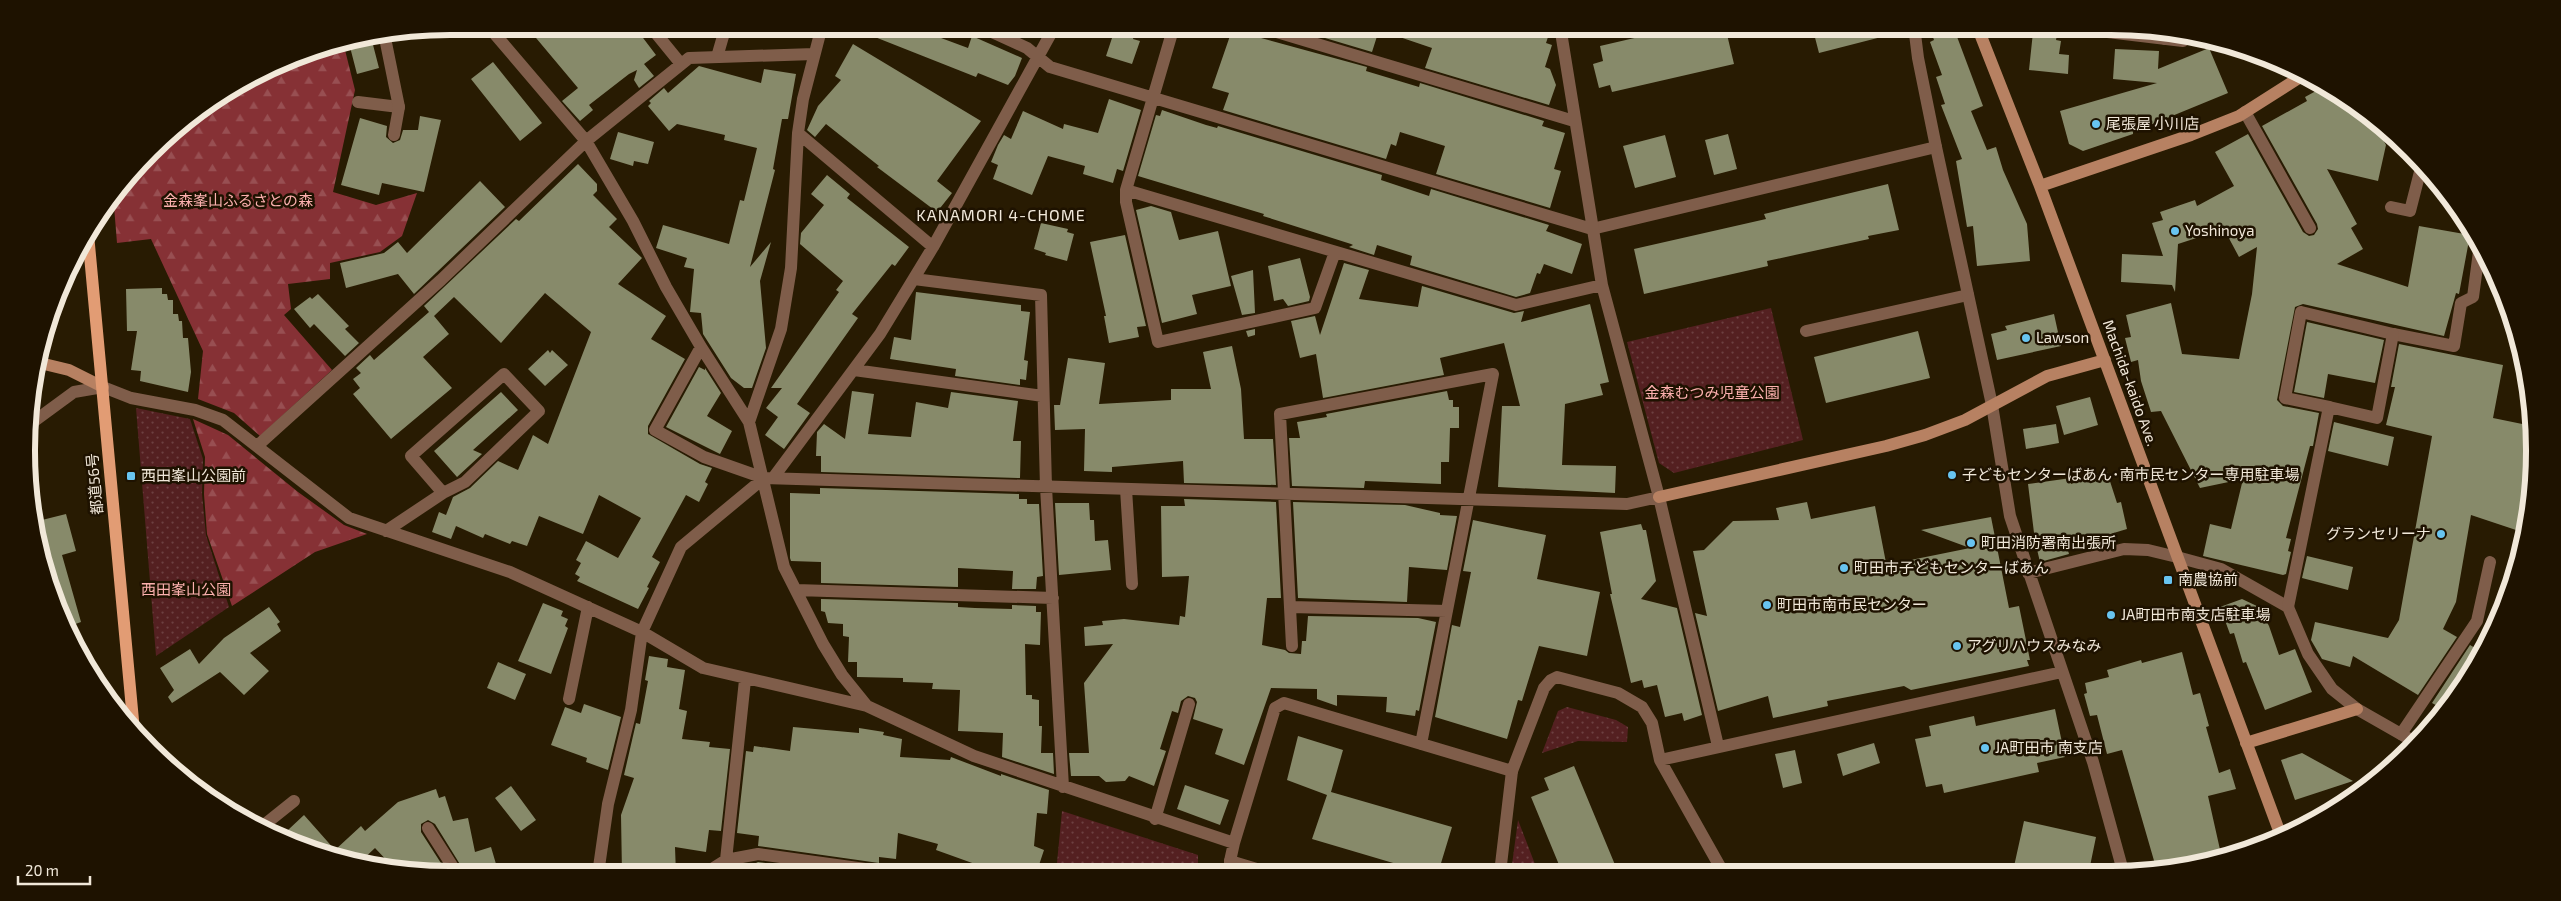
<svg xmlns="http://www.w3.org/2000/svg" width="2561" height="901" viewBox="0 0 2561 901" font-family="'Exo 2','Noto Sans JP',sans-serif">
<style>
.forest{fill:url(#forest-firs)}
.park{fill:url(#park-dots)}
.building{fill:#878a6a}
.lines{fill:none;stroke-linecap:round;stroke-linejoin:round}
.lane{stroke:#7f5d4a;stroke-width:12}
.street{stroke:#7f5d4a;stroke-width:12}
.secondary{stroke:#b78162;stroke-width:12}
.primary{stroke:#e29c74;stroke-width:12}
.poi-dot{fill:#68c4f0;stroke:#1e1200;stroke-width:2}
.labels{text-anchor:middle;stroke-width:5;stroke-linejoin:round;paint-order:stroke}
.poi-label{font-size:15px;fill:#f1e8d9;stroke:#1e1200;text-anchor:start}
.park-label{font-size:15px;fill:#fcb0ae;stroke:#1e1200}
.street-label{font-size:15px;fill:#f1e8d9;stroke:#1e1200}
.neighbourhood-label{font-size:16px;letter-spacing:1px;fill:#f1e8d9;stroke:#1e1200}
.rim{fill:none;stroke:#f1e8d9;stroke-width:6}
</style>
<defs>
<pattern id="forest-firs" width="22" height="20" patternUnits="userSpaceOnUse" patternTransform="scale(1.25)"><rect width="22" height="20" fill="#863135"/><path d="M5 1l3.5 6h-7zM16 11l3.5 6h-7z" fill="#984f52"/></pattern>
<pattern id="park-dots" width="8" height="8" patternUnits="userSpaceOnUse" patternTransform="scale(1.25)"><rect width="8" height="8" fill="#542021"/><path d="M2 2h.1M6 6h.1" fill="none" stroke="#6d4041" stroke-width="1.8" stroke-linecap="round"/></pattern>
</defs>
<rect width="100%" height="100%" fill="#281b02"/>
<!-- forest -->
<path class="forest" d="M343,42L355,90L333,192L376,205L417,193L402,236L380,252L330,263V279L288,284L291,309L284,315L332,370L260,436L234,413L198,399L203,351L151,239L117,243L113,194L171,132L288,58Z
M193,419L228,435L298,492L344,525L367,534L315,552L232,606L207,534L204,494L205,457Z"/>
<!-- park -->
<path class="park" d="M1771,308L1803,440L1674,473L1659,463L1627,342Z
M136,408L190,419L203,459L202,494L206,535L229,607L156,656Z
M1567,707L1616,720L1628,727L1627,742L1578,741L1542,753L1558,711Z
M1062,811L1198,855V873H1056Z
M1518,820L1538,872H1511Z"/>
<!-- building -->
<path class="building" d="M526,26H634L656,55L644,64L654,76L639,88L634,80L637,70L629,74L589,105L593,110L580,121L562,101L578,88Z
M847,26H936L933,35L968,48L972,36L1022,58L1015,76L1008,85L978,73L976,77Z
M1318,26H1543L1540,35L1548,37L1546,43L1552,45L1545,67L1550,69L1556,85L1549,105L1425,68L1432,48L1379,30L1372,52L1315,35Z
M1686,26H1725L1734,64L1612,92L1610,85L1599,88L1593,64L1603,61L1600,46Z
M1812,26H1896L1897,33L1819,53Z
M1929,26H1953L1983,106L1971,111L1987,150L1996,147L2003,170L2027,224L2030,261L1977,266L1973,226L1967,227L1956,161L1962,159L1941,105L1945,104L1936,77L1942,75L1930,42L1934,40Z
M1115,29L1134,35L1133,39L1140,41L1132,64L1106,56Z
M1232,30L1367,67L1366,71L1419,87L1420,83L1544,121L1542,126L1565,133L1554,169L1561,171L1550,208L1436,174L1445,146L1400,132L1396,146L1391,144L1386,159L1223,110L1229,93L1212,88Z
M2033,32L2057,35L2056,40L2061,41L2059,54L2069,55L2068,74L2029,70Z
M372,41L379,68L357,74L350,47Z
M853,44L981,121L937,181L952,193L937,212L877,167L879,166L826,124L815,137L807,130L818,106L841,80L835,76Z
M2209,48L2228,93L2133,132V134L2083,151L2069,144L2060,111L2157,83L2113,79L2115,49L2159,51L2158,69Z
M493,62L542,123L520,141L471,79Z
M699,66L761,83L764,69L796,74L788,119H782L773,169L775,170L750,267L771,242L760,281L766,348L752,388H744L731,378L703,334L701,313L690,312L694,269L684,267L687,258L656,248L663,225L729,244L740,200L744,201L757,148L724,140L725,135L677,124L669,131L648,106L651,103L649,101L664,88L668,93Z
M2325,86L2370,115L2386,145L2378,181L2327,169L2357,224L2351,228L2363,249L2337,264L2408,287L2419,226L2470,235L2459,294L2456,293L2444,336L2303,304L2295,307L2277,400L2283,406L2319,413L2313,446H2310L2286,538L2291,539L2288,551L2291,552L2286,574L2283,575L2203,556L2210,524L2231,529L2243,479L2200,488L2161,411L2151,412L2141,381L2138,360L2131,362L2125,338L2131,337L2126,315L2171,303L2182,354L2239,359L2252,294L2257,247L2239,257L2224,229L2178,244L2175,292L2172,285L2121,282L2122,254L2163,256L2152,223L2163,220L2160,212L2195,200L2197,206L2234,186L2215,152L2248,134L2303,232L2309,236L2314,235L2318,229L2317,224L2262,126L2307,101L2305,97Z
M1109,99L1141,110L1123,171L1117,169L1113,183L1083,174L1085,166L1048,156L1032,195L993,179L998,165L991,162L998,145L1004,135L1011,139L1023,111L1063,129L1064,124L1098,133Z
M1162,110L1206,125L1217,128L1218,126L1382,175L1381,180L1429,196L1431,189L1549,225L1546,231L1582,244L1572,274L1544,264L1540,274L1537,273L1530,293L1516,297L1410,265L1412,256L1377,245L1374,255L1349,247L1353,245L1351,244L1263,216L1264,214L1138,176L1156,115L1160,116Z
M420,116L441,120L424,192L382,183L379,195L341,185L360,118L387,126L386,137L393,143L400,140L403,130H418Z
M618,132L654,142L648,164L634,161L633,166L610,159Z
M1728,134L1737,169L1714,175L1705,140Z
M1665,135L1676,177L1635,188L1623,146Z
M578,164L597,184V191L593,195L617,219L609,227L642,258L618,284L666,316L651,339L685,359L648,426V434L700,464L712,468L705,482L708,484L699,502L686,495L652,557L660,562L647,587L649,588L638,609L577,581L580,577L575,574L581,563L576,560L586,541L618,558L641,518L599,495L583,534L539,516L527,546L512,541L510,544L485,534L483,538L456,526L451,539L432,532L439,512L446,515L453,497L470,488L498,461L518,470L533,435L548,444L591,332L545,293L501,343L454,297L434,316L449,334L423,357L452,388L391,439L353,394L360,388L353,379L361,373L356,368L370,355L374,360L429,312L424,306L516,219L519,221Z
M827,175L850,194L847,198L909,247L895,266L892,264L852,314L858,318L797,404L810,413L784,449L765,435L778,417L766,408L782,388H771L839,292L836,290L843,281L800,244L801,233L824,205L811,194Z
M480,181L505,207L414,294L398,274L346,288L340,263L384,253L398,242L407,253Z
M1888,184L1899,230L1868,236L1869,239L1767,261L1768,266L1644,294L1634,249L1766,219L1764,214Z
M1151,206L1171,212L1179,240L1218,231L1231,286L1192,295L1197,314L1162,323L1136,210Z
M1041,223L1068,229L1067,232L1074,234L1067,261L1045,255L1046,253L1034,249Z
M1125,235L1146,326L1137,327L1139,337L1109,343L1104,316H1106L1090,242Z
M1300,258L1310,297L1309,301L1288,306L1283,299L1274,301L1268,266Z
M1344,263L1369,270L1359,299L1418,307L1422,286L1514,313L1524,311L1521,322L1590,304L1609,382L1600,384L1603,395L1565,404L1562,465L1616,466L1615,493L1498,487L1502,406H1520L1504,343L1440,358L1444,375L1323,398L1316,354L1300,358L1291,321L1315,316L1320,335Z
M1253,270L1255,313L1242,315L1231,276Z
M162,288V294H167L168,300H173V314H178L179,321H182L183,338H188L191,372L188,392L140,381L141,371L131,370L137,331H127L126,289Z
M916,292L1021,305V311L1030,312L1024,360L1028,361L1026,380L1020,379V385L955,376L956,369L890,359L894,337L911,340Z
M318,294L349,326L345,329L359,343L345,356L314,324L310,328L294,309L310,297L312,299Z
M2054,314L2061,346L1997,360L1991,334L2007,330L2005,326Z
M2307,322L2384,340L2375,383L2328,374L2324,398L2294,392Z
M1255,329V335L1248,337L1246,331Z
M1918,331L1930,378L1826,403L1814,357Z
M2399,344L2503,365L2493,418L2532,426L2534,478L2525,533L2471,515L2456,602L2443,629L2457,637L2418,695L2353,656L2350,667L2322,659L2311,640L2315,622L2388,638L2399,620L2432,436L2386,425L2395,387H2391Z
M1232,346L1241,389L1244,439H1273L1276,485L1184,483L1183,461L1112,467V472L1084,471L1085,429L1055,430L1054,405H1060L1068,358L1105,363L1099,404L1171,400V389H1211L1203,352Z
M548,350L550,353L552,350L568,365L545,386L528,369Z
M699,367L705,370V368L721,393L707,416L732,431L720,454L666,427Z
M852,391L874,394L868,434L911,437L916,402L948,408L951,392L1018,401L1013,441H1021L1020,478L821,472V456H816L817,432L824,424L845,439Z
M1447,391L1449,400H1453V407H1459V428H1450L1449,462H1441V484L1365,481L1364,488L1292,486L1289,438H1300L1297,422L1327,417L1326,414Z
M501,392L518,410L473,450L482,454L457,477L434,451Z
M2090,397L2098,425L2064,435L2056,406Z
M2334,422L2394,437L2388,466L2328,451Z
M2056,424L2059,443L2026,449L2023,429Z
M2107,472L2117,503L2121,502L2127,529L2067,547L2069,554L2040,562L2035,541L2028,484L2071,478V484Z
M820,488L1019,494V499H1027V504H1039L1043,576L1037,577L1036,589H1012L1013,571L958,568V587L821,583V562L791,561L790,558V493L820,494Z
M1184,499L1276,502L1281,598H1267L1262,645L1285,650L1289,653L1301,654L1302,641H1306L1308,616L1418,618L1436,622L1419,711L1416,710L1415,716L1386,712L1387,697L1337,695V706L1317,699V689L1271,688L1244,765L1215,754L1223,729L1193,719L1197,702L1195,698L1188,696L1181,701L1178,713L1172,711L1160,749L1166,751L1154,786L1129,776L1125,781L1106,782L1099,776H1071L1069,753H1089L1084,683L1113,644L1085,646L1084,627L1103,625L1102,621L1124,619L1179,625L1180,616L1185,617L1189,576L1162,577L1161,506H1185Z
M1293,502L1405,505L1440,513V515L1457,516L1447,570L1409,567L1407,602L1298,598Z
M1807,502L1811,519L1875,506L1888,573L1891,564L1970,548L1921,530L1991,517L2009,608L2019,606L2030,660H2027L2029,666L1911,690L1904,686L1827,701L1828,706L1773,718L1768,696L1718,711L1695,613L1707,616L1693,551L1704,550L1733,521L1779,520L1776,508Z
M1055,503H1089L1090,520H1094L1095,541L1108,540L1111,570L1059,575Z
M66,514L76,551L62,555L81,622L70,626L41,560L40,556L42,555L34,522Z
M1473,520L1546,535L1537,579L1600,592L1587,656L1539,646L1522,701L1518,700L1507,739L1435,717L1452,625L1460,627L1471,572L1463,571Z
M1641,524L1643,530H1646L1656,581L1641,599L1677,608L1702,715L1684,721L1682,713L1665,717L1657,685L1644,688L1642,680L1631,683L1610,594H1612L1600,532Z
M2307,556L2353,567L2348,590L2302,578Z
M821,599L958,603V607L975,608L1012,609V605L1036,606V612H1041L1040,645L1025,644L1026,695H1032V699L1039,700V726H1042L1041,753H1053L1054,774L1002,757L1003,733L958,731L960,690L932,689L933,683L903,682V678L857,677V662H848L849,637L843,636V624L828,623L825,612L821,611Z
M2242,599L2259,607L2269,626L2279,655L2295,649L2312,692L2265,710L2246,662L2243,663L2234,633L2230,634L2220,607Z
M543,603L563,611L561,616L568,619L565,626L568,628L551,674L518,661Z
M269,607L280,622L277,624L281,631L250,653L269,671L244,695L220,672L172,703L168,697L174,690L160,668L190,649L199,664L224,638Z
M2470,645L2482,652L2478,663L2441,708L2432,703Z
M2182,652L2193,695L2200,693L2209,726L2206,727L2219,773L2230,769L2236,789L2208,796L2221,854L2166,871H2157L2122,750L2107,754L2097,715L2090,716L2084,694L2087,693L2085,683L2109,677L2107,670L2141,660L2142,663Z
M649,656L668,659L667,667L685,670L679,709L687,711L682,739L710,742L709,747L730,749L721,831L709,830L706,852L675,847L676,874H622L621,815L634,778L624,775L636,723L640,724L648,681L645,680Z
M498,662L526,674L515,700L487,688Z
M584,704L621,717L608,770L586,762L587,758L551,745L565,707L581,713Z
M2055,709L2065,757L2037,763L2039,772L1944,793L1942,784L1926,787L1915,739L1931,736L1929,726L1974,716L1976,726Z
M793,727L859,733V728L884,732L883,735L902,739L900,757L950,760L951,757L1001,776V774L1049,790L1047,814L1037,813L1034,846L1044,850L1036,874H1027L1003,865L1000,874H971L975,864L936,850L938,844L898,833L896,859L879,857V863L758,846L759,836L737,833L746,751L753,752L754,746L790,751Z
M1298,736L1343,750L1331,792L1452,827L1438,873H1427L1312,839L1327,795L1287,780Z
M1874,743L1880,763L1843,776L1837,754Z
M1795,750L1802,783L1783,788L1775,754Z
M2302,753L2353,781L2295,800L2281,760Z
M1574,766L1618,872H1562L1531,797L1549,790L1544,778Z
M1185,785L1229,800L1220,825L1177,809Z
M511,786L536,820L521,831L495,798Z
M436,789L439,798L445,796L453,821L468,818L475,852L491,847L496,864L466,874L435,824L428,820L421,824V832L448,874L393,867L375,848L359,863L341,860L298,841L288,830L304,815L335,850L361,826L365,831L398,802Z
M2024,821L2096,837L2089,871H2013Z
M758,862L842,874H755L756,863Z"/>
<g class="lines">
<!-- lane -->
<path class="lane" d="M2057,26L2183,41L2188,36
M1560,28L1570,26
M717,57L726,26
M358,102L399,107
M2245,112L2310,228
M2391,207L2410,211L2422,164
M1592,229L1936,147
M1806,331L1968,295
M2329,407L2285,398L2301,312L2393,334L2454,346L2461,303L2473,297L2480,244
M1126,489L1132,584
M2177,557L2221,569L2288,607L2308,654L2332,689L2357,709
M2401,734L2477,621L2490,562
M1230,861L1270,873
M1500,873L1512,771"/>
<!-- street -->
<path class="street" d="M488,26L586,141L633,221L666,287L701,347L749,422L784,567L823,644L842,675L867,706L974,756L1234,843
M650,26L681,64
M979,26L1027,48L1050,67L1592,229
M1174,26L1126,190L1516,305L1602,285
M1257,26L1574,121
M1560,26L1602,285L1659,497L1718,746
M1914,26L1918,58L1936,147L1992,405L2010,516L2093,762L2123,871
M384,33L399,107L394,135
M2163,33L2165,39
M798,133L933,247
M1126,190V202L1158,342L1315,308L1335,252
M914,279L1041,295L1046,487L1063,787
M701,347L655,430L704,457L764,478L1627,504L1659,497
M854,370L1043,396
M749,422L781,329L791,268L798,133L803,99L822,26
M29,425L74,392L103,387L131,398L195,410L223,420L349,518L510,572L642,632L703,668L867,706
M257,446L441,280L586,141L689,58L814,54
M773,478L880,334L933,247L1055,26
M386,531L443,493L465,482L539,411L504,374L411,456L443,493
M2028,573L2124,549L2148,550L2177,557
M796,590L1053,598
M1291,607L1447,611
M2288,607L2329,407L2377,418L2393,334
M1292,646L1280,414L1493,374L1421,744
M569,699L588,607
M2357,709L2413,741
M1660,760L2062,672
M1155,819L1189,704
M264,825L294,801
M428,828L458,875
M726,860L745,680
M1230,873V861L1234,843L1275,708L1284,703L1512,771L1544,688L1551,680L1557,677L1618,693L1642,707L1652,723L1660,760L1723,872
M598,874L608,804L631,710L642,632L681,547L764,478
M704,874L726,860L758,854L901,874"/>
<!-- secondary -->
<path class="secondary" d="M1977,26L2040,186L2281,836
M2040,186L2191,135L2239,116L2305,74
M40,363L69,370L103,387
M1659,497L1886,446L1925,435L1965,420L2047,376L2105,360
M2246,743L2357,709"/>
<!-- primary -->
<path class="primary" d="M88,234L134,731"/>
</g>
<!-- markers -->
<g class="poi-dot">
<circle cx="2096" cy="124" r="5"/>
<circle cx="2175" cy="231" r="5"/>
<circle cx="2026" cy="338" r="5"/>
<circle cx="1952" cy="475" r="5"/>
<rect x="126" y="471" width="10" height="10" rx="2.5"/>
<circle cx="2441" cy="534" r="5"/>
<circle cx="1971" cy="543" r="5"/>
<circle cx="1844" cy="568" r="5"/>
<rect x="2163" y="575" width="10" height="10" rx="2.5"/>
<circle cx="1767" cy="605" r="5"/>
<circle cx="2111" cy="615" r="5"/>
<circle cx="1957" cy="646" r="5"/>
<circle cx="1985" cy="748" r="5"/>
</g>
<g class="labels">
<!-- poi labels -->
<g class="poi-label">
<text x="2106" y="129">尾張屋 小川店</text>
<text x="2185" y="236">Yoshinoya</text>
<text x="2036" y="343">Lawson</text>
<text x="1962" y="480">子どもセンターばあん･南市民センター専用駐車場</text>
<text x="141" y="481">西田峯山公園前</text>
<text x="2431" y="539" text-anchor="end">グランセリーナ</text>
<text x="1981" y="548">町田消防署南出張所</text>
<text x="1854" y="573">町田市子どもセンターばあん</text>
<text x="2178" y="585">南農協前</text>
<text x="1777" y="610">町田市南市民センター</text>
<text x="2121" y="620">JA町田市南支店駐車場</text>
<text x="1967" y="651">アグリハウスみなみ</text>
<text x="1995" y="753">JA町田市 南支店</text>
</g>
<!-- park labels -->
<g class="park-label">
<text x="238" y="206">金森峯山ふるさとの森</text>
<text x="1712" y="398">金森むつみ児童公園</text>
<text x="186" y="595">西田峯山公園</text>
</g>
<!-- street labels -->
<g class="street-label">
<text transform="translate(2130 383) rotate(70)" y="5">Machida-kaido Ave.</text>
<text transform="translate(95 484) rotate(-95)" y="5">都道56号</text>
</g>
<!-- neighbourhood labels -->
<g class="neighbourhood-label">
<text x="1001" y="221">KANAMORI 4-CHOME</text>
</g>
</g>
<!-- crop -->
<path d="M0 0H2561V901H0ZM450 35H2111A415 415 0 0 1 2526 450V451A415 415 0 0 1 2111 866H450A415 415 0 0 1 35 451V450A415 415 0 0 1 450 35Z" fill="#1e1200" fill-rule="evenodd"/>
<path class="rim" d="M450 35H2111A415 415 0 0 1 2526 450V451A415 415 0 0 1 2111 866H450A415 415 0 0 1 35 451V450A415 415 0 0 1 450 35Z"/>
<!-- scale -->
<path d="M18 876v8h72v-8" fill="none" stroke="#f1e8d9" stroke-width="2.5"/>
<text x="25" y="876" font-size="15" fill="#f1e8d9" stroke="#1e1200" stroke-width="4" paint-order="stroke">20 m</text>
</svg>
